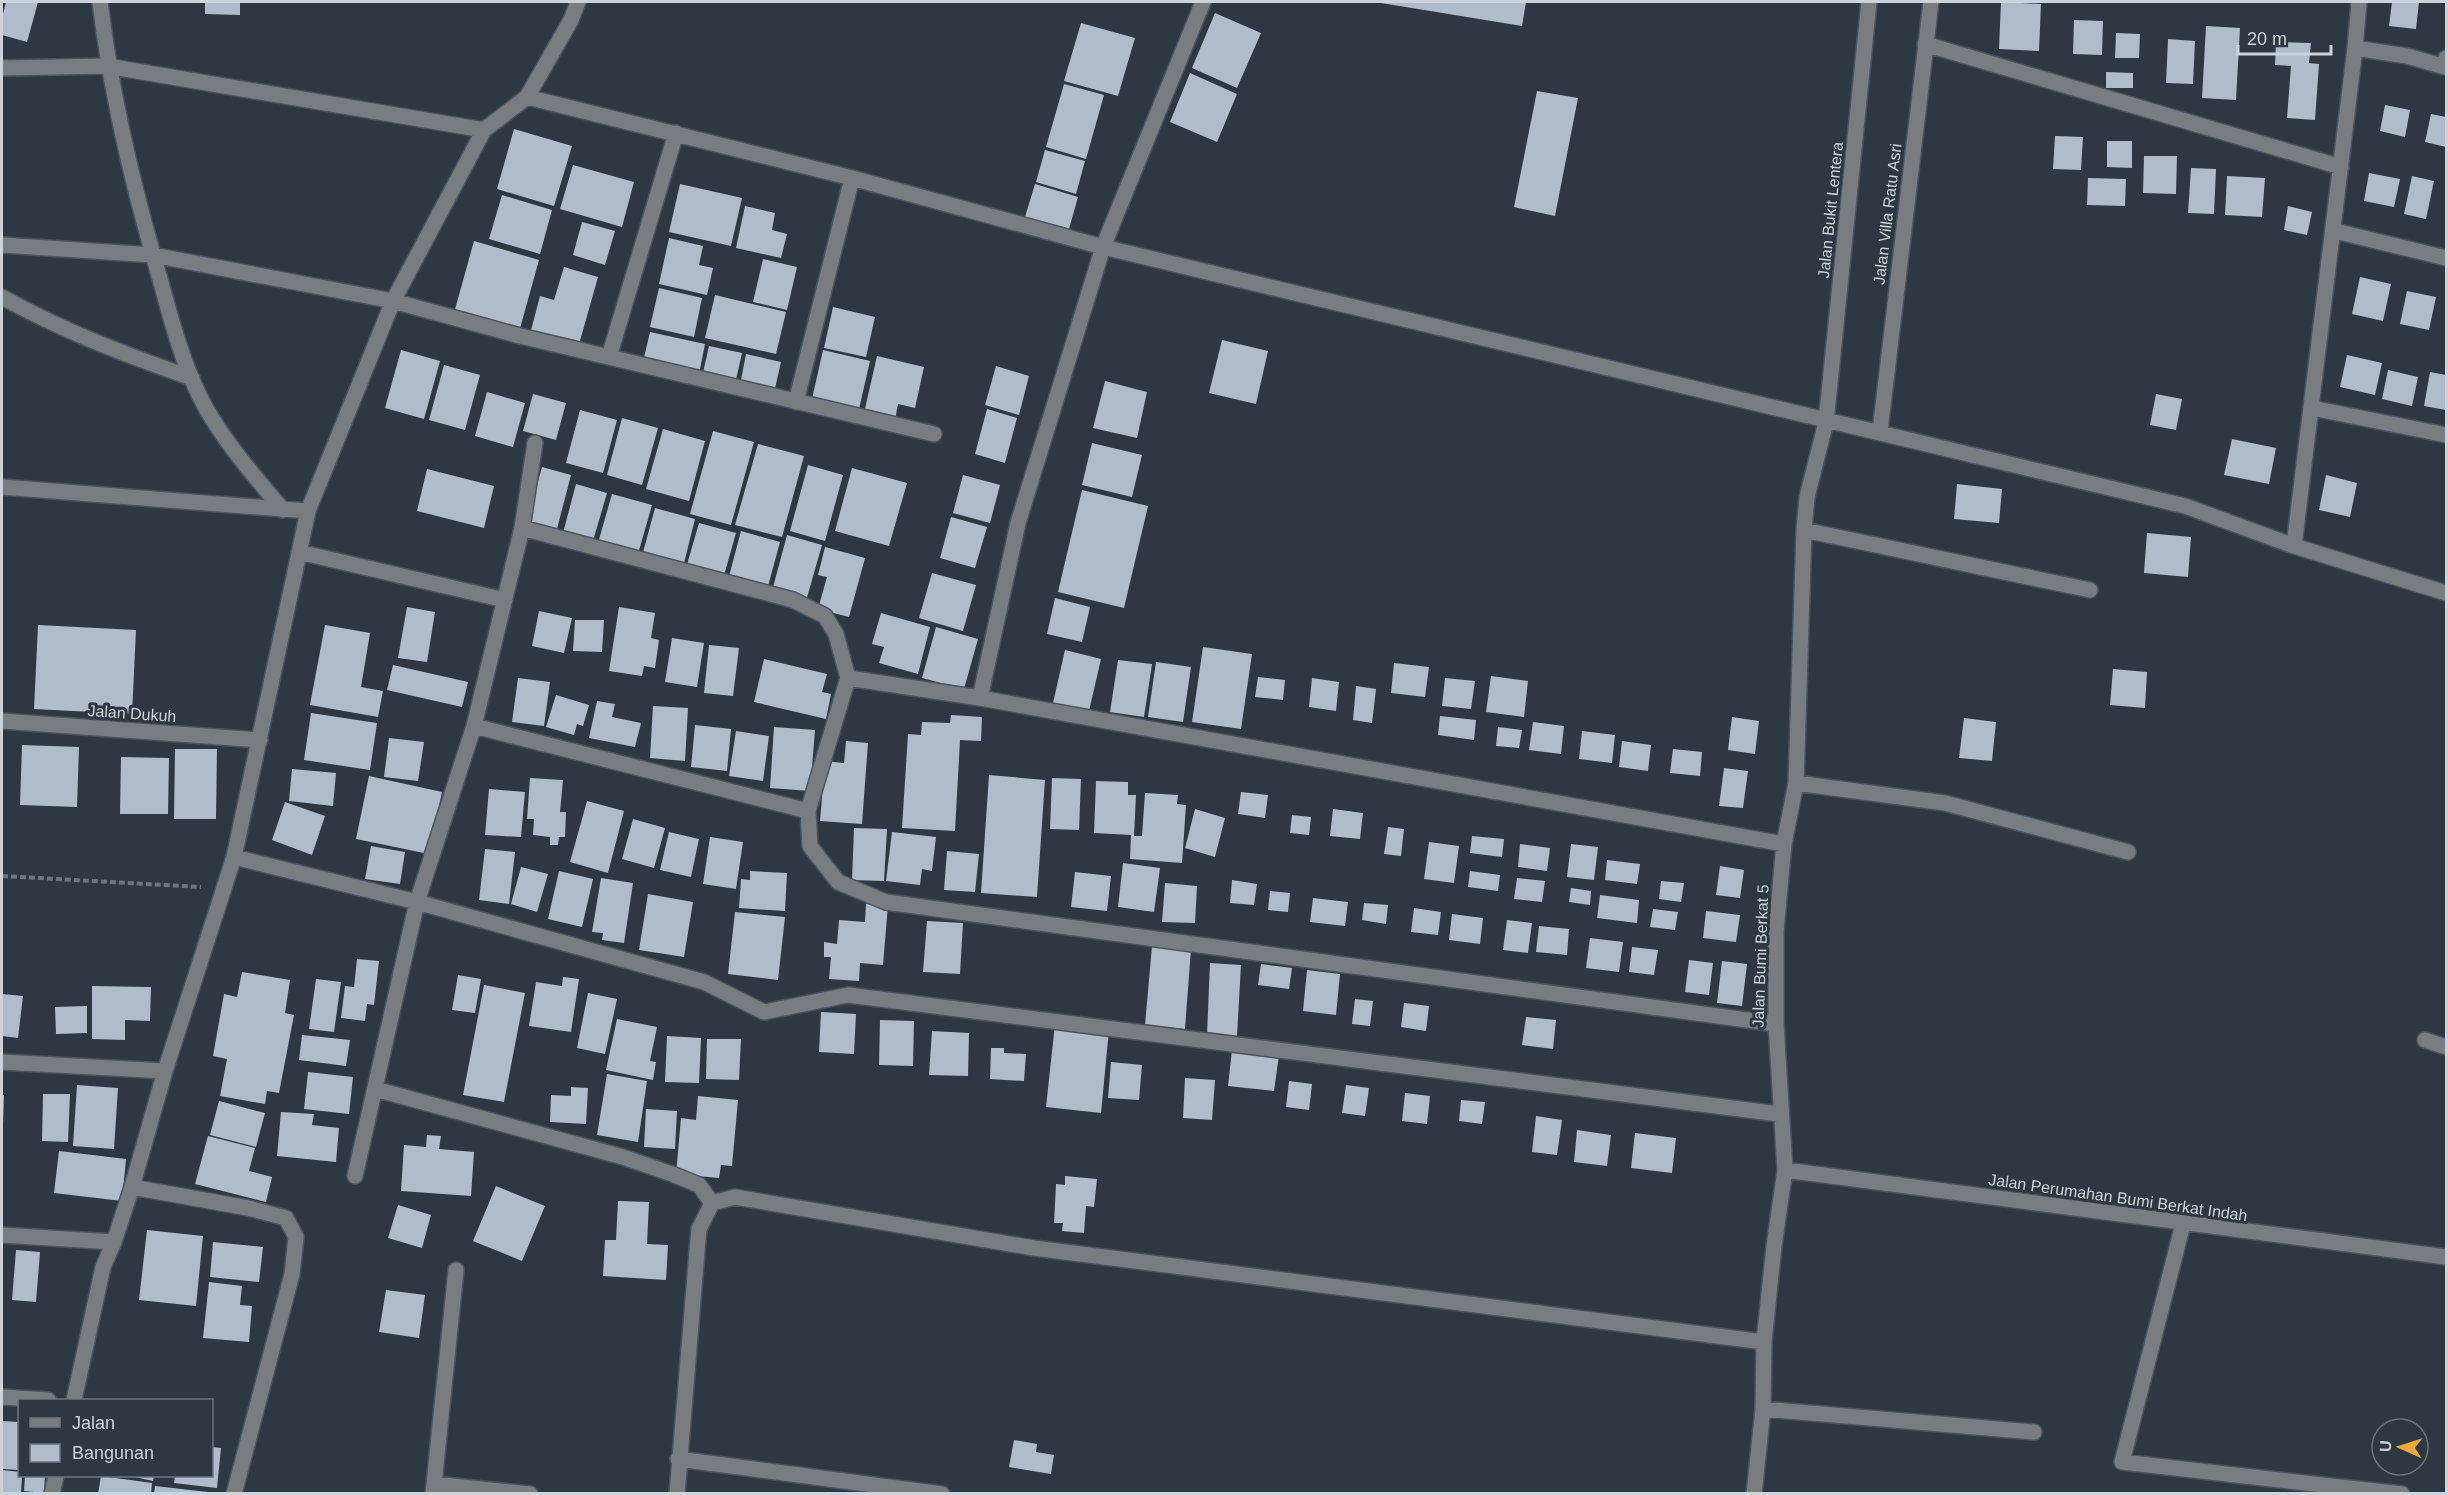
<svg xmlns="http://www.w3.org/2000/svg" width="2448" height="1495" viewBox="0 0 2448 1495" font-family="Arial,sans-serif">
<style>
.building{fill:#b0bcca}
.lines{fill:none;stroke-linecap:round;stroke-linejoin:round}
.minor-casing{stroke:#4a545e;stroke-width:18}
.path{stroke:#6d767f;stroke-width:4;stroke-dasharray:6 3;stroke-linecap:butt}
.minor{stroke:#787d82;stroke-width:15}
.labels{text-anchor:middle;stroke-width:6;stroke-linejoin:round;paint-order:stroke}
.street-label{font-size:16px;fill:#ccd3da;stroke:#2e3843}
</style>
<rect width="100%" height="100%" fill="#2e3843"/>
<!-- building -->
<path class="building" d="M6,2H38L27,42L2,35V18Z
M205,2H240V15L205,14Z
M1375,2H1526L1522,26Z
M2001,2L2041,4L2039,51L1999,49Z
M2392,2H2419L2416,29L2389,26Z
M1215,13L1261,33L1237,88L1192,68Z
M2074,20L2103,21L2102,55L2073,54Z
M1081,23L1135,38L1118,96L1064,81Z
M2206,26L2240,28L2236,100L2202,98Z
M2116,33L2140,34L2139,58H2115Z
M2168,39L2195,41L2193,84L2166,83Z
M2276,42L2311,43L2309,63L2319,64L2315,120L2287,118L2291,66L2275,65Z
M2106,72L2133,73V88H2106Z
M1190,73L1237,94L1217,142L1170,122Z
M1064,84L1104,95L1086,159L1046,147Z
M1537,91L1578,98L1555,216L1514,207Z
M2385,105L2410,110L2405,137L2380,131Z
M2431,114L2446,117V147L2425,142Z
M514,129L572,146L554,206L497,189Z
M2055,136L2083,137L2081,170L2053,169Z
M2107,141H2132V168L2107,167Z
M1045,150L1085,161L1076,194L1036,182Z
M2144,156H2177L2176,194L2143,193Z
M573,165L634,182L622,227L560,209Z
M2191,168L2216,169L2214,214L2188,213Z
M2369,173L2400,179L2394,207L2364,201Z
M2227,176L2265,178L2262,217L2225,215Z
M2412,176L2434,181L2426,219L2404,214Z
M2088,178L2126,179L2125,206L2087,205Z
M680,184L742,198L731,246L669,232Z
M1035,184L1078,197L1069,229L1025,217Z
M502,195L552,210L540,254L489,239Z
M745,206L775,213L772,230L787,234L781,258L736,248Z
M2288,206L2312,212L2307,235L2284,230Z
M582,222L615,231L605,265L573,255Z
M669,238L703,246L699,265L713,268L707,295L659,284Z
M474,241L539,260L519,332L454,313Z
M763,259L797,267L787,310L753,302Z
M564,267L598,277L578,348L530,334L540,296L554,300Z
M2360,277L2391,284L2383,321L2352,314Z
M659,288L702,298L694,337L650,327Z
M2407,291L2436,297L2429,330L2400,324Z
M715,295L786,312L776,354L705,338Z
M833,307L875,317L866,357L824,348Z
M650,332L705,344L699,374L643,362Z
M1222,340L1268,351L1256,404L1209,393Z
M709,346L742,353L735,384L702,377Z
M401,350L440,361L424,419L385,408Z
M823,350L870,361L859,409L812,399Z
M746,354L781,362L774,393L740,385Z
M2347,355L2382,363L2375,395L2340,387Z
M877,356L924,367L915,408L898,404L895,420L864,413Z
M444,365L480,375L465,430L429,420Z
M996,366L1029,376L1019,415L985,405Z
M2388,370L2418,377L2412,406L2382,399Z
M2430,372L2446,375V410L2424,406Z
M1105,381L1147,392L1137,438L1093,428Z
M487,392L525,403L513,447L475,436Z
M533,394L566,403L556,440L523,431Z
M2156,394L2182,399L2176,430L2150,425Z
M987,409L1017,418L1005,463L975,454Z
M580,410L617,420L603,473L566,463Z
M622,418L658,428L642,485L607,475Z
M663,429L705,441L689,501L646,489Z
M713,431L754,442L731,525L690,514Z
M2232,439L2276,448L2269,484L2224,475Z
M1092,443L1142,455L1132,497L1082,485Z
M758,444L804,456L782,537L735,525Z
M808,465L843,475L825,541L790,531Z
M542,467L571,475L557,529L527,521Z
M852,468L907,483L889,546L835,531Z
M427,469L494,486L484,528L417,511Z
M963,475L1000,485L990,523L953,513Z
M2326,475L2357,483L2350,517L2319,510Z
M576,484L607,493L593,541L563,533Z
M1957,484L2002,489L1999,523L1954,519Z
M1082,490L1148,506L1124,608L1058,592Z
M612,494L652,505L638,554L598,543Z
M655,508L695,519L683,567L642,556Z
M951,517L987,527L975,568L940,558Z
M699,523L736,533L723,579L686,568Z
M741,531L780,542L767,590L728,580Z
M2147,533L2191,537L2188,577L2144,573Z
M787,535L822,545L806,601L772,591Z
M825,547L865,558L849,617L818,609L827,577L818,575Z
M932,573L976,585L963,631L919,618Z
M1055,598L1090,607L1082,642L1047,634Z
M407,607L435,612L427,662L398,658Z
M619,607L655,613L651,638L659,640L655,668L644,666L642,676L609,671Z
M539,611L572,618L564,653L532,646Z
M881,613L930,627L918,674L879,663L884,647L872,644Z
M575,620H604L602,652L573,651Z
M38,625L136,630L132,714L34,709Z
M325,625L370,633L361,687L383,691L378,717L310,705Z
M936,627L978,639L964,689L922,678Z
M672,638L704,643L697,687L665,682Z
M709,645L739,648L733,696L704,693Z
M1203,647L1252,654L1241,729L1192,722Z
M1065,650L1101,659L1089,711L1053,703Z
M764,659L827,674L822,692L831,694L826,719L754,702Z
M1118,660L1152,664L1144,717L1110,712Z
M1156,662L1191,667L1183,722L1148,717Z
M1394,663L1429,667L1425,697L1391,693Z
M393,665L468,682L462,707L387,690Z
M2113,669L2147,672L2145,708L2110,705Z
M1491,676L1528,681L1524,717L1486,712Z
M1258,677L1285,680L1283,700L1255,697Z
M518,678L550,682L544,726L512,722Z
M1312,678L1339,682L1336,711L1309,707Z
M1445,678L1475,681L1471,709L1442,706Z
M1356,686L1376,689L1372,723L1353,720Z
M556,695L589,705L583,726L577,724L574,735L546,727Z
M597,701L615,704L612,717L641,723L635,747L589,738Z
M653,706L688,708L685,761L650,758Z
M311,713L377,723L370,770L304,760Z
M951,715L982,717L981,741L960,740L955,831L902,828L908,734L921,735L922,722L950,723Z
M1440,716L1476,720L1474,740L1438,735Z
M1732,717L1759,721L1755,754L1728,750Z
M1964,718L1996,722L1992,761L1959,758Z
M1533,722L1564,726L1561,754L1529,750Z
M695,725L731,729L727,771L691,767Z
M774,727L815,730L810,791L770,788Z
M1498,727L1522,730L1519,748L1496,746Z
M736,731L769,736L763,781L729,776Z
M1582,731L1615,735L1612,763L1579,759Z
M389,738L424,742L418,781L384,777Z
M846,741L868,743L862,824L820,821L825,761L844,763Z
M1622,741L1651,745L1648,771L1619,767Z
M22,745L79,747L77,807L20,805Z
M175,749H217L216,819H174Z
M1673,749L1702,752L1700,776L1670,773Z
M121,757L169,758L168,814H120Z
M1724,768L1748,771L1743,808L1719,806Z
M292,769L336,773L333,806L289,801Z
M989,775L1045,780L1037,897L981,893Z
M369,776L442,792L429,854L356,839Z
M530,778L563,780L560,812H566L565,837H559L558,845H550V837L533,835L534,819H527Z
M1052,778L1081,779L1079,830L1050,829Z
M1096,781L1128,782V795H1136L1134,836H1142L1145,793L1178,795L1177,804L1186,805L1182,863L1130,859L1131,835L1094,833Z
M489,789L525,792L521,837L485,835Z
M1241,792L1268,795L1265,818L1238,814Z
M587,801L624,811L608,873L570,862Z
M285,802L325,816L312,855L272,840Z
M1195,809L1225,818L1215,857L1185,848Z
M1333,809L1363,813L1360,839L1330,836Z
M1292,815L1311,817L1309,835L1290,833Z
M633,819L665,828L654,868L622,859Z
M1388,827L1404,829L1401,856L1384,854Z
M854,828L887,829L884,881L852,880Z
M669,832L699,839L691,877L660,870Z
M892,832L936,837L932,871L922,869L920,885L886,881Z
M1472,836L1504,839L1502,857L1470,853Z
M710,837L743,842L736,889L703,884Z
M1429,842L1459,846L1454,883L1424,879Z
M1520,844L1550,848L1547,871L1518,867Z
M1571,844L1598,847L1594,880L1567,877Z
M371,846L405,852L400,884L365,879Z
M485,849L515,852L509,904L479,900Z
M947,851L979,854L975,892L944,890Z
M1607,860L1640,864L1637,884L1605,880Z
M1123,863L1160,868L1154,912L1118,907Z
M1720,866L1744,870L1740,898L1716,895Z
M521,867L548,874L537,912L511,904Z
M559,871L593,879L582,927L548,919Z
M750,871L787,873L785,911L739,908L741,879L750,880Z
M1470,871L1500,875L1498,891L1468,887Z
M1075,872L1111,876L1107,911L1071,907Z
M601,878L633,883L624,943L602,940L603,933L592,932Z
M1517,878L1545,881L1542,902L1514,899Z
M1232,880L1257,884L1254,905L1230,903Z
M1661,881L1684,883L1681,902L1659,899Z
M1165,883L1197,886L1195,923L1162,922Z
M1571,888L1591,891L1590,905L1569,902Z
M1270,891L1290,893L1288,912L1268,910Z
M648,894L693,902L684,957L639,950Z
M1600,895L1639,900L1637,923L1597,918Z
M1313,898L1348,902L1345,926L1310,922Z
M1364,903L1388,905L1386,924L1362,920Z
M866,904L888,905L883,965L860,963L859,981L829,979L831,957H824V942L837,944L839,920L865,922Z
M1414,908L1441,912L1438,935L1411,932Z
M1653,909L1678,912L1675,930L1650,927Z
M1706,911L1740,915L1736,942L1703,938Z
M735,912L785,917L778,980L728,974Z
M1452,914L1483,918L1480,944L1449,940Z
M1507,920L1532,923L1528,953L1503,950Z
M927,921L963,923L960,974L923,972Z
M1539,926L1569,929L1567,955L1536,952Z
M1590,938L1623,942L1619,972L1586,968Z
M1152,946L1191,949L1185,1029L1145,1025Z
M1632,947L1658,950L1654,975L1629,972Z
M357,959L379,961L374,1005L367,1004L365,1021L341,1018L345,986L354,987Z
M1689,960L1713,963L1709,995L1685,992Z
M1722,961L1747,964L1742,1006L1717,1003Z
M1210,963L1241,965L1237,1036L1207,1035Z
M1261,964L1292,968L1289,989L1258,985Z
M1307,970L1340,974L1336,1015L1303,1011Z
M242,972L290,980L285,1013L294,1015L279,1093L267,1091L265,1104L220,1096L227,1059L213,1056L224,994L237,997Z
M458,975L481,979L475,1013L452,1010Z
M563,977L579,979L571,1032L529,1026L536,982L562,986Z
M316,979L341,982L334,1032L309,1029Z
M484,985L525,993L504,1102L463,1095Z
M92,986L151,987L150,1021L125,1020V1040L92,1039Z
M588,993L617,999L605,1054L577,1048Z
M2,994L23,996L18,1038L2,1036Z
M1355,999L1373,1001L1370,1026L1352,1024Z
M1404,1003L1429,1006L1426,1031L1401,1027Z
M87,1006V1033L56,1034L55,1007Z
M821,1012L856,1014L854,1054L819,1052Z
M1526,1017L1556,1020L1553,1049L1522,1045Z
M617,1019L657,1027L650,1061L656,1062L653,1080L606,1070Z
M880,1020L914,1021L913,1066L879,1065Z
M1055,1024L1109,1030L1101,1113L1046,1107Z
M932,1031L969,1033L968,1076L929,1075Z
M302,1035L350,1040L346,1066L299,1060Z
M667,1036L701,1038L699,1083L665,1082Z
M707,1039H741L739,1080L706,1079Z
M991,1048H1004V1053L1026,1054L1024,1081L990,1079Z
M1232,1050L1279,1055L1274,1091L1228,1086Z
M1111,1062L1142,1065L1139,1100L1108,1098Z
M308,1072L353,1077L349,1114L304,1109Z
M607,1074L647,1081L638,1142L597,1135Z
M1185,1078L1215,1080L1212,1120L1183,1118Z
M1289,1081L1312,1084L1309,1110L1286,1107Z
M77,1085L118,1088L114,1149L73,1146Z
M1346,1085L1369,1088L1365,1116L1342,1113Z
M571,1087L588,1088L586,1124L550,1122L551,1095L571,1096Z
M1405,1093L1430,1096L1427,1124L1402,1121Z
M43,1094H70L68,1142L42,1141Z
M2,1095H4L3,1124H2Z
M698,1096L738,1100L732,1166L721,1165L719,1178L676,1174L681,1118L696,1120Z
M1461,1100L1485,1102L1482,1124L1459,1121Z
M219,1101L265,1113L256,1147L210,1135Z
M646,1109L677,1111L675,1149L644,1147Z
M281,1112L314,1114L312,1125L339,1128L336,1162L277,1156Z
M1536,1116L1562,1120L1557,1155L1532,1152Z
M1577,1130L1611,1135L1607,1166L1574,1162Z
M1635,1133L1676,1138L1672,1173L1631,1168Z
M427,1135L441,1136L439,1149L474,1152L471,1196L401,1191L404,1145L426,1147Z
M208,1136L255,1148L249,1171L272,1177L266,1202L195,1184Z
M59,1151L126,1159L122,1201L54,1193Z
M1065,1176L1097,1179L1094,1207L1086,1206L1084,1233L1062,1231L1063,1223H1054L1056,1184L1065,1185Z
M496,1186L545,1206L522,1261L473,1241Z
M618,1201L649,1202L647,1244L668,1245L666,1280L603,1276L605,1240H616Z
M398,1205L431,1215L422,1248L388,1238Z
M147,1230L203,1236L196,1306L139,1300Z
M213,1242L263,1247L259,1282L210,1277Z
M16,1250L40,1252L36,1302L12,1300Z
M209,1282L242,1286L240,1305L252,1306L249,1342L203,1338Z
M386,1290L425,1295L419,1338L379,1332Z
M2,1421L20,1422V1470L2,1469Z
M1014,1440L1037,1444L1036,1452L1054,1455L1051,1474L1009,1467Z
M212,1447L221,1448L217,1488L174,1483L175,1476H212Z
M2,1470L20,1472V1476H22L21,1494H2Z
M25,1476H45L44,1493L24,1491Z
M101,1476L152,1483L151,1494H98Z
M130,1476H154L153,1481Z
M155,1486L208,1492V1494H154Z"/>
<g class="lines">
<!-- minor casing -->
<g class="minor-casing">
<path id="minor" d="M100,2C111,93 132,183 158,272C170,314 180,357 200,397C220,437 254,476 283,510
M1925,44L2341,167
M2355,48L2359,2
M2,68L107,66L484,130
M527,97L852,178L1103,247L2185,506L2294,546L2446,593
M2335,231L2446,258
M2,245L153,255L393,301L520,336L934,434
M2,297C63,331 126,355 192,378
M609,357L676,133
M796,402L852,178
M2312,408L2446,435
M1880,431L1931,2
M2,487L308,511
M522,528L793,600L825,616L836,634L848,678L980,698L1784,844
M1804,530L2090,590
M2294,546L2355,48L2407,56L2445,67L2446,58
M299,552L505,600
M980,698L1018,523L1103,247L1203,2
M2,721L260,740
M474,726L808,811L810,846L838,882L886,902L1776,1024
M1796,783L1945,803L2128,852
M808,811L848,678
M234,857L417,902L704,982L764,1012L848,995L1779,1114
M2425,1040L2446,1047
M2,1062L165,1071
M375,1089L623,1157L672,1174L699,1185L712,1203L699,1229L697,1251L677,1494
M1785,1170L2446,1257
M355,1176L417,902L474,726L522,528L535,443
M132,1187L248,1208L286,1218L296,1237L292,1274L234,1494
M712,1203L735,1197L1034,1248L1764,1342
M2183,1224L2122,1462L2402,1494
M2,1235L114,1242
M2,1397L48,1400
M74,1400L103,1267L114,1242L132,1187L165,1071L234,857L308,511L393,301L484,130L527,97L571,20L578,2
M1763,1409L2034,1432
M678,1459L942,1494
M434,1484L530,1494
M52,1494L56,1476
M433,1494L456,1270
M1754,1494L1763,1409L1764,1342L1774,1246L1785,1170L1776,1024V931L1784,844L1796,783L1804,530L1807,497L1826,422L1869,2"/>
</g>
<!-- path -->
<path class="path" d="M2,876L201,887"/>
<!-- minor -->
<use href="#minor" class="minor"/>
</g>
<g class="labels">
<!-- street labels -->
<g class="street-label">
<text transform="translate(1830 210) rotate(-84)" y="6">Jalan Bukit Lentera</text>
<text transform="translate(1887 214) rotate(-83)" y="6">Jalan Villa Ratu Asri</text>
<text transform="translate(132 713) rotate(4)" y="6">Jalan Dukuh</text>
<text transform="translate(1760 956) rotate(-88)" y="6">Jalan Bumi Berkat 5</text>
<text transform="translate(2118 1197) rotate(8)" y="6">Jalan Perumahan Bumi Berkat Indah</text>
</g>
</g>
<!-- border -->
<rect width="2448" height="1495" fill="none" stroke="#ccd3da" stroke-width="6"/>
<!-- legend -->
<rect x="18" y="1399" width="195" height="78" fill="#2e3843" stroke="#6d767f" stroke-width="1.5"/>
<rect x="30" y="1418" width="30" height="9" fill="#787d82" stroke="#6d767f" stroke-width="1.5"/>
<text x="72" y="1429" font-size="18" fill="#ccd3da">Jalan</text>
<rect x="30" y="1444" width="30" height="18" fill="#b0bcca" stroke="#6d767f" stroke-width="1.5"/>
<text x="72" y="1459" font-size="18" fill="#ccd3da">Bangunan</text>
<!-- north arrow -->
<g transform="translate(2400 1447) rotate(273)"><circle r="28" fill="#2e3843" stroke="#6d767f" stroke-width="1.5"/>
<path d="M0-4.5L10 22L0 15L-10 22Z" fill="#eba939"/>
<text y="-9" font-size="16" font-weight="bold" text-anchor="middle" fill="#ccd3da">U</text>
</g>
<!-- scale -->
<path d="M2238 45v9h93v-9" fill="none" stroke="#ccd3da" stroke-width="3"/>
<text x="2247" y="45" font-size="18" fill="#ccd3da" stroke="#2e3843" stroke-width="4.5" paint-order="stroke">20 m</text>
</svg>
